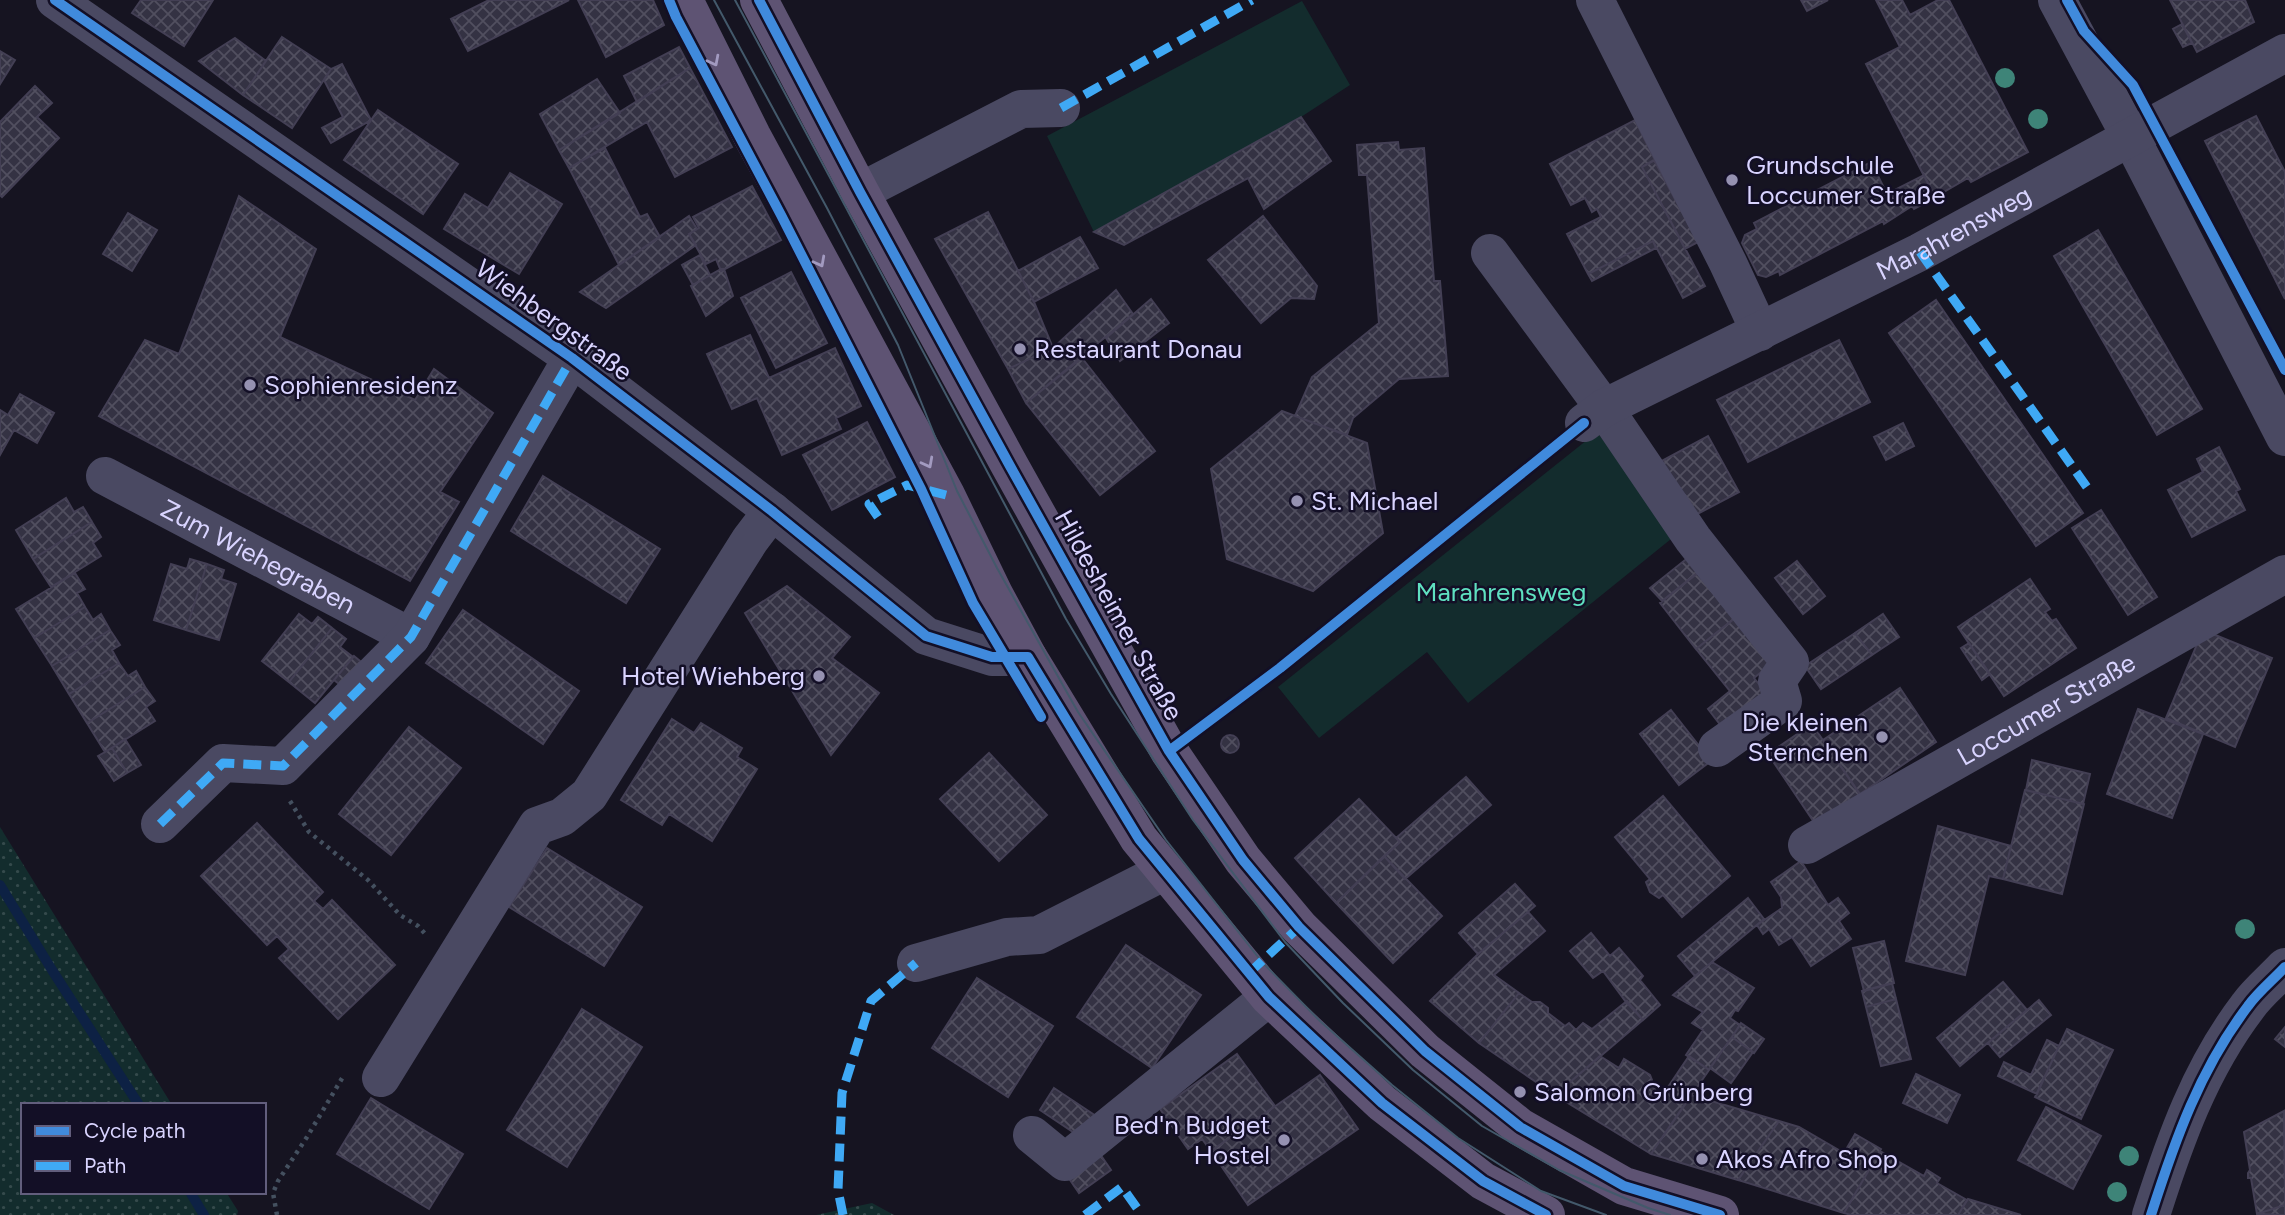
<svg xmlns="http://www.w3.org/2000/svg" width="2285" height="1215" viewBox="0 0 2285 1215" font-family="Figtree,sans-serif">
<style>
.grass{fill:url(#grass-dots)}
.park{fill:#132c2d}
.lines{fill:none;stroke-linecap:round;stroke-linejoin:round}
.stream{stroke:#0d2144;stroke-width:10}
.building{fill:url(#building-cross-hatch);stroke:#433f54;stroke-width:2}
.path{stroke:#44505f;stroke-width:4.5;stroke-dasharray:3.5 5;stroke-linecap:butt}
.minor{stroke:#4a4962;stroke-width:38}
.major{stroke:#5e5373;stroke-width:38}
.tram{stroke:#43596b;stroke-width:2}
.quiet{stroke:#3fa9f5;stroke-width:9;stroke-dasharray:18 9;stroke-linecap:butt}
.cycleway-casing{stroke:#130f26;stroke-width:15}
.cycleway{stroke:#408adc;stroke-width:10}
.tree{fill:#3e8478}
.oneway{stroke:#a29ac0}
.poi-dot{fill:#9591b1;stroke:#130f26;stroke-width:2.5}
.labels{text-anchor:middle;stroke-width:5;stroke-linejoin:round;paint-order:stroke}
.poi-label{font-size:26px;fill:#d9d4ff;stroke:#130f26;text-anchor:start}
.street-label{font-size:26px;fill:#d9d4ff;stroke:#130f26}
.park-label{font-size:26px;fill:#5fe0c0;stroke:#130f26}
</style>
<defs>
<pattern id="grass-dots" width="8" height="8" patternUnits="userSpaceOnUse" patternTransform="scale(1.75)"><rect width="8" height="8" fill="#132c2d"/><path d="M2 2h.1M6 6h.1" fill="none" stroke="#354a4c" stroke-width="1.8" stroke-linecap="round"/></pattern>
<pattern id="building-cross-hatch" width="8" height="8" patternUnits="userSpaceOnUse" patternTransform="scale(1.75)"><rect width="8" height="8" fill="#343243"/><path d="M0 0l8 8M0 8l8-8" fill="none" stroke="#514f5f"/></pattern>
</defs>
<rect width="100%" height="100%" fill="#161421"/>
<!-- grass -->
<path class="grass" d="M0,827L172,1105H23V1192H226L238,1211L237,1215H0Z
M872,1203L894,1215H816Z"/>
<!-- park -->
<path class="park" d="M1302,1L1350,85L1301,117L1094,232L1047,136Z
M1597,432L1676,535L1468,703L1427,652L1319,738L1278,687Z"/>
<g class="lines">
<!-- stream -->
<path class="stream" d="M0,885L52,970L139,1105
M190,1192L204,1215"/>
</g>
<!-- building -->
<path class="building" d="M141,0H213L184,46L132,13Z
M489,0H569L468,51L451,19Z
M578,0H653L664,25L606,57Z
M1801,0H1828L1807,11Z
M1876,0H1902L1910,15L1938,0H1949L2028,152L1971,182L1968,178L1935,197L1866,64L1900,47Z
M2170,0H2245L2254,22L2197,52Z
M2182,24L2192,43L2183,47L2173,29Z
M282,37L331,69L292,128L243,95Z
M235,38L266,61L243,95L199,61Z
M679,47L690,68L637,102L624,76Z
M0,51L15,60L0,84Z
M342,64L371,120L331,143L322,128L343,117L324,80L331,69Z
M690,68L732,147L675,177L647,122L569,168L559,150Z
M597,79L620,113L559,150L540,114Z
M35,86L52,103L37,117L59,138L2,197L0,195V122Z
M378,110L458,164L423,214L344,160Z
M2256,116L2285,172V299L2205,141Z
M1301,117L1331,161L1264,209L1248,178L1124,245L1094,232Z
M1635,120L1655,160L1642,167L1705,286L1683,298L1653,241L1588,274L1567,234L1601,217L1597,209L1592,212L1585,198L1571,205L1550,164Z
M1398,142L1399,150L1424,148L1434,281H1440L1448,376L1399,379L1353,418L1347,435L1295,416L1312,377L1379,323L1367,175H1359L1357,145Z
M605,148L640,217L647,214L660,237L619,265L569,168Z
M1654,160L1698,242L1685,249L1642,167Z
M1871,162L1887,194L1924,175L1934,195L1925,200L1927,202L1914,209L1912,206L1884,224L1883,221L1780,275L1779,271L1766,277L1758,275L1742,243L1745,235L1757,229L1754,223Z
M510,173L562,204L519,274L444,229L465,194L488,208Z
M752,186L781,240L721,271L716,259L706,264L689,234L699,228L693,217Z
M239,196L316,249L280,337L415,400L434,369L493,413L440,492L459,502L410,581L99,416L145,340L179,354Z
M988,212L1034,302L1053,348L1008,369L935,239Z
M128,213L157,230L132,271L103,254Z
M689,216L697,229L689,234L696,245L606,308L580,292Z
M1263,216L1317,286L1314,299L1291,298L1261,323L1208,260Z
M2098,230L2202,409L2157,435L2054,256Z
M1080,237L1098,268L1034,302L1018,271Z
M1653,241L1656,248L1592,281L1588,274Z
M700,255L710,275L693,285L682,265Z
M721,269H724L733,296L706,316L691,286Z
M791,272L827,343L776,368L741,298Z
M1116,290L1133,314L1026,403L1008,369L1053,348Z
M1151,299L1169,323L1120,361L1106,338Z
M1936,300L2083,513L2036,546L1889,333Z
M750,335L769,378L835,348L861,406L836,418L841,429L782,455L757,398L732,409L707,354Z
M1839,340L1870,402L1748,462L1717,400Z
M1082,358L1155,451L1100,495L1026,403Z
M20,394L54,413L37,443L14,430L0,455V410L8,415Z
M1282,411L1367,443L1383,533L1313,591L1227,559L1211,469Z
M867,422L895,477L832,510L803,455Z
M1903,423L1914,446L1886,460L1874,437Z
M1708,436L1739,492L1688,519L1658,463Z
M2219,447L2240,489L2236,491L2245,510L2192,537L2168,490L2203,472L2197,459Z
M543,476L660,549L626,603L511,531Z
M66,498L74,512L83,507L92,522L33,559L16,530Z
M2101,510L2157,597L2128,615L2072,528Z
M92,522L101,537L93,543L101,556L51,587L33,559Z
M1690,556L1702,569L1662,601L1650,588Z
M190,559L207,564L186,630L154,620L171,564L187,569Z
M1797,561L1825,596L1803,614L1775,578Z
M207,564L224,570L221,579L236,584L219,640L186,630Z
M1703,569L1740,614L1696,649L1660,603Z
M75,573L85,589L77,593L85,607L34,638L16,609Z
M2030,579L2050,609L2045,612L2052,621L2056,619L2076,648L2004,696L1958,627Z
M787,586L850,637L832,658L879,693L831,755L745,613Z
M85,607L93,620L101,614L110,630L52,666L34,638Z
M463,610L579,691L543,744L426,663Z
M299,614L312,624L318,617L332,628L289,682L262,661Z
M1740,614L1776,660L1754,678L1766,693L1722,727L1708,709L1730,691L1696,649Z
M1883,614L1899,637L1872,655L1855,633Z
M332,628L346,639L340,647L353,657L315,703L289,682Z
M110,630L120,645L112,650L119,663L69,694L52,666Z
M2203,630L2272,658L2235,747L2166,718Z
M1855,633L1872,655L1821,689L1805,666Z
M1969,643L1990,674L1982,680L1961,648Z
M354,656L366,666L347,690L334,680Z
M119,663L128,676L136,671L145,687L87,723L69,694Z
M145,687L155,701L146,707L155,721L105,752L87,723Z
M1900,688L1936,742L1860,794L1823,740Z
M2138,709L2203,734L2172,818L2107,794Z
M1671,710L1711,761L1679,785L1640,734Z
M672,719L694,733L701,723L742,748L737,757L757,769L712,841L669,814L662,825L621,800Z
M1812,724L1860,795L1816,825L1768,754Z
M409,727L461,768L391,855L339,814Z
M1221 744a9 9 0 1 1 18 0a9 9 0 1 1-18 0Z
M125,739L141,765L127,773L112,748Z
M112,748L127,773L114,781L98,756Z
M989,753L1047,815L999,861L940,799Z
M2032,760L2090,774L2083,804L2026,790Z
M1466,777L1491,805L1405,879L1384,856L1400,842L1396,838Z
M2025,790L2084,804L2062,894L2003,879Z
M1663,796L1730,876L1682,917L1663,895L1659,898L1650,892L1646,882L1650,879L1615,837Z
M1359,799L1400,842L1336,903L1295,858Z
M257,823L323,892L314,901L323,909L332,900L395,965L338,1019L279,958L289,949L277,936L267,945L201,876Z
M1938,826L2011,846L2003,879L1989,876L1965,975L1906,961Z
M547,848L642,907L604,966L509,907Z
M1384,856L1442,916L1393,963L1336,903Z
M1801,861L1828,905L1838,898L1849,913L1839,921L1851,939L1811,966L1792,937L1779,945L1769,929L1763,934L1757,925L1782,908L1781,897L1771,882Z
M1515,884L1535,906L1478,954L1459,933Z
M1748,898L1764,919L1695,976L1678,956Z
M1528,912L1545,931L1494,975L1519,993L1479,1043L1430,1001L1478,954Z
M1591,933L1610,956L1619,948L1643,976L1640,980L1660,1005L1643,1020L1626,1002L1603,971L1593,978L1570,951Z
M1884,941L1894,983L1864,991L1853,948Z
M1126,945L1201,995L1152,1068L1077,1017Z
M1712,962L1754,988L1738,1011L1735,1010L1730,1018L1740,1025L1709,1070L1686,1055L1703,1030L1692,1023L1703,1012L1673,995Z
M977,978L1053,1026L1008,1097L932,1048Z
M2003,982L2027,1010L1960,1066L1937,1038Z
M1892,983L1896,999L1866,1007L1862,991Z
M1519,993L1532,1002H1540L1548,1008V1013L1565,1026L1569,1023L1576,1030L1583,1023L1592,1029L1627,1001L1643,1020L1555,1095L1479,1043Z
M1896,999L1911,1059L1881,1066L1866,1007Z
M2039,1000L2051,1015L2000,1057L1988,1043Z
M582,1009L642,1047L567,1167L507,1130Z
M1741,1023L1764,1039L1754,1053L1732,1037Z
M2285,1027V1047L2275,1039Z
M2067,1029L2113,1050L2081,1119L2035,1097Z
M1732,1037L1753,1052L1731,1083L1710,1068Z
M2047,1040L2059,1046L2037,1094L1998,1076L2004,1062L2031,1075Z
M1237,1054L1275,1106L1211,1151L1202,1139L1188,1149L1160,1109Z
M1600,1056L1619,1068L1624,1059L1650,1075L1652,1080L1649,1084L1658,1092L1666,1090L1689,1056L1709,1070L1651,1154L1555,1095Z
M1916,1074L1960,1095L1947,1123L1903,1103Z
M1320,1075L1358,1129L1248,1205L1211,1151Z
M1054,1088L1096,1116L1082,1138L1040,1110Z
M1691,1095L1779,1121L1738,1180L1651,1154Z
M371,1098L463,1154L429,1209L337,1154Z
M2046,1107L2101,1136L2073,1189L2018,1160Z
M2284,1111L2285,1205L2257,1214L2251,1178H2248V1173L2250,1170L2244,1132Z
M1779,1121L1799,1127L1844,1153L1855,1134L1881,1149L1844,1213L1738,1180Z
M1880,1151L1924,1176L1927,1170L1940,1178L1937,1183L1967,1200L1958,1215H1851L1844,1213Z
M1100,1154L1111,1170L1079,1193L1068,1177Z
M1968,1199L2021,1215H1958Z
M2285,1205V1215L2257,1214Z"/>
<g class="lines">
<!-- path -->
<path class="path" d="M290,801L309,832L368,880L400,915L418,926L427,936
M277,1215L273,1193L278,1181L307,1137L344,1075"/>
<!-- minor -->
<g class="minor">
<path d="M55,0L572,358L772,511L926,636L992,657H1028"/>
<path d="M1595,0L1728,263L1760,332"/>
<path d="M2057,0L2131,138L2285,437"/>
<path d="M860,192L1021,109L1061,108"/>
<path d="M1490,253L1604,408L1693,539L1790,662L1777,681L1783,701L1717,748"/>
<path id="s1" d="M1584,423L1604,408L1920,252L2285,53"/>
<path id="s2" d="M105,476L411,637"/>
<path d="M160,824L223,763L283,766L411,637L572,358"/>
<path id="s3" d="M1807,845L2285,574"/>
<path d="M916,963L1007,937L1039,935L1165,871"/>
<path d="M381,1078L537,826L562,817L589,795L750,540L772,511"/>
<path d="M1032,1135L1065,1162L1269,997"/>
<path d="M2151,1215C2175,1140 2200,1069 2248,1006C2258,992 2273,980 2285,967"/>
</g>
<!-- major -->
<path class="major" d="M684,0L752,136L946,495L994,594L1028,657L1139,839L1269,997L1382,1103L1483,1181L1546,1215
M759,0L860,192L1010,466L1169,751L1243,860L1299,927L1425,1051L1520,1127L1624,1186L1720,1215"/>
<!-- tram -->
<path class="tram" d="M714,0L827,208L898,345L957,491L997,568L1078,712L1166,840L1262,962L1320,1021L1392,1085L1458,1138L1541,1191L1606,1215
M735,0L1066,619L1111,694L1193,820L1285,942L1343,1003L1413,1070L1482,1126L1559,1170L1648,1208L1670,1215"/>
<!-- quiet -->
<path class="quiet" d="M1061,108L1252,0
M1920,252L2089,490
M878,517L869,504L907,485L946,495
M160,824L223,763L283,766L411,637L572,358
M1249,973L1299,927
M843,1215L838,1190L842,1093L871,1001L916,963
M1085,1215L1122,1187L1142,1215"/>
<!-- cycleway casing -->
<g class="cycleway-casing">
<path id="cycleway" d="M55,0L572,358L772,511L926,636L992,657H1028L1139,839L1269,997L1382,1103L1483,1181L1546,1215
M669,0L676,17L781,215L921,489L973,603L1041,717
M759,0L860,192L1010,466L1169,751L1243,860L1299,927L1425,1051L1520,1127L1624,1186L1720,1215
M2067,0L2084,31L2133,85L2285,370
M1169,751L1280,668L1584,423
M2151,1215C2175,1140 2200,1069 2248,1006C2258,992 2273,980 2285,967"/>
</g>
<!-- cycleway -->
<use href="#cycleway" class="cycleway"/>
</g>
<!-- trees -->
<g class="tree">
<circle cx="2005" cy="78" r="10"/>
<circle cx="2038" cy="119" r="10"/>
<circle cx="2245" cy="929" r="10"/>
<circle cx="2129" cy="1156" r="10"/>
<circle cx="2117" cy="1192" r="10"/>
</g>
<!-- one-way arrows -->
<defs><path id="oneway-chevron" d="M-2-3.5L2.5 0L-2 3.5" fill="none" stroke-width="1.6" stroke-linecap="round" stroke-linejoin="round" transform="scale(1.75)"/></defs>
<g class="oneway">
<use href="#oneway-chevron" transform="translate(714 61) rotate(63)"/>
<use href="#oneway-chevron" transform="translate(820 262) rotate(62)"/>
<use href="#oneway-chevron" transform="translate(928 463) rotate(62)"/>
</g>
<!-- markers -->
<g class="poi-dot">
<circle cx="1732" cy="180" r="7"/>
<circle cx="1020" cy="349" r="7"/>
<circle cx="250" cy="385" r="7"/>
<circle cx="1297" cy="501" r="7"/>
<circle cx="819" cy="676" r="7"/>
<circle cx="1882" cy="737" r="7"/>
<circle cx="1520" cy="1092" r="7"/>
<circle cx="1284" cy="1140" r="7"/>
<circle cx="1702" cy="1159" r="7"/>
</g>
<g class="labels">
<!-- poi labels -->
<g class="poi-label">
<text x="1746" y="174">Grundschule<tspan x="1746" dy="30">Loccumer Straße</tspan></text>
<text x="1034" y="358">Restaurant Donau</text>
<text x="264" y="394">Sophienresidenz</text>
<text x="1311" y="510">St. Michael</text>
<text x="805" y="685" text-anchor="end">Hotel Wiehberg</text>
<text x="1868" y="731" text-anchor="end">Die kleinen<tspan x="1868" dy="30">Sternchen</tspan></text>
<text x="1534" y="1101">Salomon Grünberg</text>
<text x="1270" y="1134" text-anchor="end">Bed'n Budget<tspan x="1270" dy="30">Hostel</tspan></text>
<text x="1716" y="1168">Akos Afro Shop</text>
</g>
<!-- street labels -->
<g class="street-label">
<text dy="9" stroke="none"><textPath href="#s1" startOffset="416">Marahrensweg</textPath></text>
<text transform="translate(554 320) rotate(36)" y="9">Wiehbergstraße</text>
<text dy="9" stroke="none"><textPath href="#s2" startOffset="173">Zum Wiehegraben</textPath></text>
<text transform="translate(1119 615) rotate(61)" y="9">Hildesheimer Straße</text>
<text dy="9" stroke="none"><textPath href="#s3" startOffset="275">Loccumer Straße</textPath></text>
</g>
<!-- park labels -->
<g class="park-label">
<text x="1501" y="601">Marahrensweg</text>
</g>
</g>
<!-- legend -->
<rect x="21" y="1103" width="245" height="91" fill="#130f26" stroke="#625e7d" stroke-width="2"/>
<rect x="35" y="1126" width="35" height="10" fill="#408adc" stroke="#625e7d" stroke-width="2"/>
<text x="84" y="1138" font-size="21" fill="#d9d4ff">Cycle path</text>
<rect x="35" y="1161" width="35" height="10" fill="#3fa9f5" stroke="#625e7d" stroke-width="2"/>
<text x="84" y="1173" font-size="21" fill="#d9d4ff">Path</text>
</svg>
